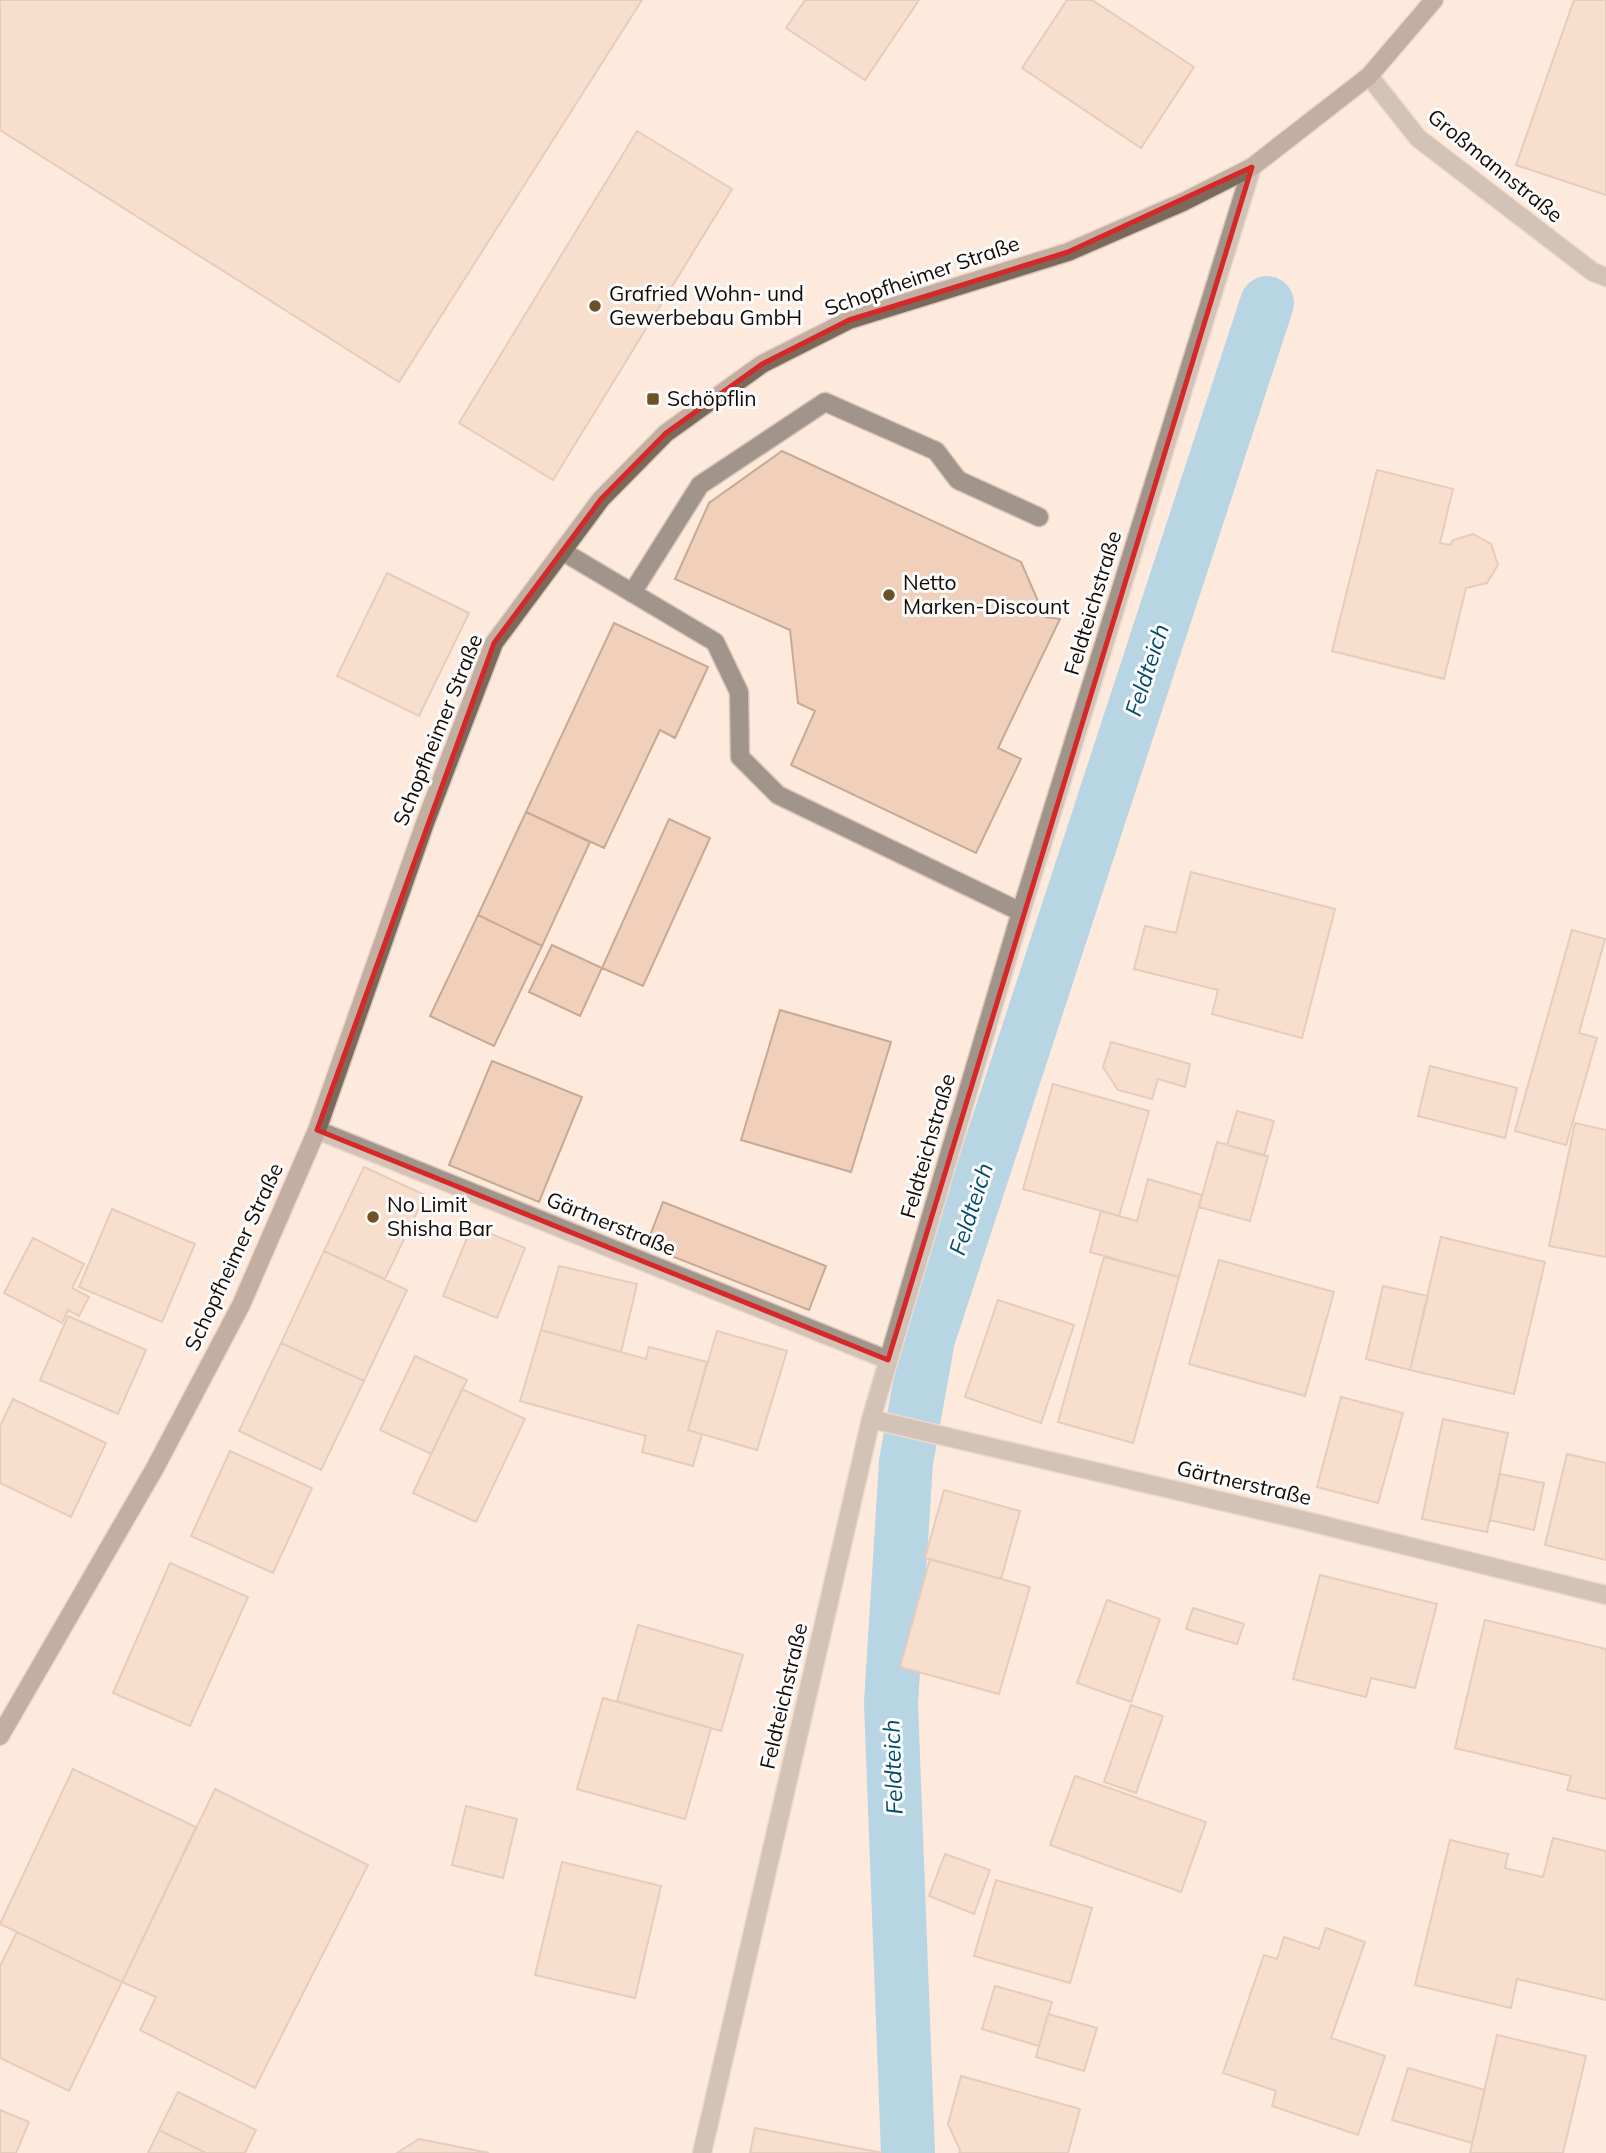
<svg xmlns="http://www.w3.org/2000/svg" width="1606" height="2153" viewBox="0 0 1606 2153" font-family="Mulish,sans-serif">
<style>
.lines{fill:none;stroke-linecap:round;stroke-linejoin:round}
.canal{stroke:#64bced;stroke-width:54}
.building{fill:#f1d0bb;stroke:#c8a994;stroke-width:2}
.lane-casing{stroke:#d9c6ba;stroke-width:21}
.street-casing{stroke:#d9c6ba;stroke-width:21}
.secondary-casing{stroke:#d9c6ba;stroke-width:21}
.lane{stroke:#a1948a;stroke-width:18}
.street{stroke:#a1948a;stroke-width:18}
.secondary{stroke:#7b695b;stroke-width:18}
.marked{fill:none;stroke:#d62828;stroke-width:5;stroke-linejoin:round}
.poi-dot{fill:#6e5124;stroke:#fcfcfc;stroke-width:2.5}
.labels{text-anchor:middle;stroke-width:6;stroke-linejoin:round;paint-order:stroke}
.street-label{font-size:21px;fill:#140a04;stroke:#fcfcfc}
.poi-label{font-size:21px;fill:#140a04;stroke:#fcfcfc;text-anchor:start}
.water-label{font-size:23px;font-style:italic;fill:#004b6b;stroke:#fcfcfc}
</style>
<rect width="100%" height="100%" fill="#feeadd"/>
<g class="lines">
<!-- canal -->
<path class="canal" d="M908,2153L891,1703L906,1462L928,1339L1267,303"/>
</g>
<!-- building -->
<path class="building" d="M0,0H642L399,382L0,130Z
M805,0H919L865,80L786,28Z
M1067,0H1092L1194,67L1141,148L1022,68Z
M1574,0H1606V195L1516,165Z
M637,131L732,189L553,480L459,423Z
M782,451L1021,562L1045,617L1060,619L998,748L1021,759L976,853L791,765L815,711L798,703L790,630L675,579L709,503Z
M1377,470L1453,489L1440,543L1450,545L1453,540L1473,534L1491,544L1498,565L1487,583L1466,588L1444,679L1332,651Z
M387,573L469,613L419,716L337,676Z
M614,623L708,667L675,738L660,730L604,848L526,812Z
M526,812L590,842L542,946L478,915Z
M669,819L710,838L643,986L602,968Z
M1191,872L1335,909L1302,1038L1212,1014L1218,990L1134,969L1145,926L1176,933Z
M478,915L542,946L494,1046L430,1016Z
M1572,930L1605,939L1579,1033L1597,1038L1566,1145L1515,1131Z
M552,945L602,968L580,1016L529,992Z
M780,1010L891,1042L851,1172L741,1140Z
M1111,1042L1190,1064L1185,1087L1158,1079L1152,1099L1118,1090L1103,1067Z
M492,1061L582,1097L539,1202L449,1165Z
M1430,1066L1517,1088L1505,1138L1418,1116Z
M1053,1084L1149,1111L1119,1216L1023,1189Z
M1237,1111L1274,1121L1264,1156L1227,1145Z
M1575,1123L1606,1130V1257L1549,1246Z
M1217,1142L1268,1156L1250,1221L1199,1207Z
M364,1167L425,1195L385,1279L324,1251Z
M1148,1179L1202,1195L1179,1277L1090,1252L1101,1211L1137,1221Z
M663,1202L826,1266L809,1310L646,1246Z
M112,1209L195,1244L162,1322L79,1287Z
M472,1226L525,1248L497,1318L443,1296Z
M1441,1237L1545,1262L1514,1394L1410,1370Z
M33,1238L84,1264L72,1288L89,1297L79,1316L68,1310L62,1323L4,1293Z
M324,1251L407,1290L364,1381L281,1343Z
M1104,1257L1179,1277L1133,1443L1058,1422Z
M1219,1260L1334,1292L1305,1396L1189,1364Z
M559,1266L637,1284L621,1352L541,1330Z
M1383,1286L1428,1296L1410,1370L1366,1359Z
M998,1300L1074,1325L1041,1423L965,1397Z
M68,1316L146,1350L118,1414L40,1380Z
M541,1330L646,1359L649,1347L707,1362L688,1430L702,1434L693,1466L642,1452L646,1436L520,1401Z
M717,1331L787,1351L757,1450L688,1430Z
M281,1343L364,1381L321,1470L239,1431Z
M415,1356L467,1380L431,1454L380,1430Z
M462,1389L525,1419L476,1522L413,1493Z
M1341,1397L1403,1413L1378,1503L1317,1487Z
M13,1399L106,1443L71,1517L0,1483V1426Z
M1443,1419L1508,1433L1487,1532L1422,1519Z
M230,1451L312,1488L273,1573L191,1536Z
M1567,1454L1606,1463V1560L1545,1545Z
M1500,1474L1544,1483L1534,1530L1490,1520Z
M944,1490L1020,1511L1001,1579L925,1558Z
M930,1559L1030,1587L999,1694L900,1667Z
M170,1563L248,1597L190,1726L113,1693Z
M1320,1575L1437,1604L1415,1688L1371,1678L1366,1697L1293,1679Z
M1107,1600L1160,1619L1131,1702L1077,1683Z
M1193,1608L1244,1624L1237,1644L1186,1629Z
M1485,1620L1606,1649V1799L1567,1790L1571,1776L1455,1748Z
M638,1625L743,1655L721,1731L617,1701Z
M603,1698L711,1728L685,1819L577,1789Z
M1131,1705L1163,1716L1136,1793L1104,1782Z
M73,1769L196,1827L122,1982L0,1924Z
M1075,1776L1206,1822L1181,1892L1050,1845Z
M215,1789L368,1865L255,2088L140,2030L156,1997L122,1982Z
M466,1806L517,1819L503,1878L452,1865Z
M1553,1838L1606,1851V2000L1517,1979L1511,2008L1415,1985L1450,1840L1508,1854L1505,1868L1543,1877Z
M945,1854L990,1870L974,1914L929,1896Z
M562,1862L661,1886L635,1998L535,1975Z
M996,1880L1092,1908L1070,1983L974,1956Z
M1326,1928L1365,1942L1331,2038L1385,2056L1358,2135L1272,2106L1276,2091L1223,2073L1264,1955L1277,1959L1284,1937L1319,1949Z
M17,1932L122,1982L69,2091L0,2058V1966Z
M995,1986L1052,2002L1039,2046L982,2029Z
M1048,2014L1097,2028L1084,2071L1036,2057Z
M1497,2035L1586,2056L1563,2153H1470Z
M1408,2068L1485,2090L1472,2143L1392,2120Z
M961,2076L1080,2109L1068,2153H959L960,2150L948,2124Z
M178,2092L256,2130L245,2153H206L159,2130Z
M0,2110L29,2122L16,2153H0Z
M755,2128L883,2153H750Z
M159,2130L206,2153H148Z
M419,2139L489,2153H397Z"/>
<g class="lines">
<!-- lane casing -->
<g class="lane-casing">
<path id="lane" d="M562,551L715,642L739,692L740,757L778,795L1021,912
M632,593L700,485L825,402L936,451L958,480L1039,517"/>
</g>
<!-- street casing -->
<g class="street-casing">
<path id="street" d="M1369,76L1418,138L1593,272L1606,277
M317,1130L888,1360
M871,1419L1302,1520L1606,1595
M702,2153L871,1419L1021,912L1252,167"/>
</g>
<!-- secondary casing -->
<g class="secondary-casing">
<path id="secondary" d="M0,1736L155,1468L241,1305L317,1130L425,823L494,643L601,499L666,433L762,364L849,320L1068,252L1183,202L1252,167L1369,76L1434,0"/>
</g>
<!-- lane -->
<use href="#lane" class="lane"/>
<!-- street -->
<use href="#street" class="street"/>
<!-- secondary -->
<use href="#secondary" class="secondary"/>
</g>
<!-- marked area -->
<path d="M0 0H1606V2153H0ZM1252,167L888,1360L317,1130L494,643L601,499L666,433L762,364L849,320L1068,252Z" fill="#feeadd" fill-opacity=".55" fill-rule="evenodd"/>
<path class="marked" d="M1252,167L888,1360L317,1130L494,643L601,499L666,433L762,364L849,320L1068,252Z"/>
<!-- markers -->
<g class="poi-dot">
<circle cx="595" cy="306" r="7"/>
<rect x="646" y="392" width="14" height="14" rx="3.5"/>
<circle cx="889" cy="595" r="7"/>
<circle cx="373" cy="1217" r="7"/>
</g>
<g class="labels">
<!-- street labels -->
<g class="street-label">
<text transform="translate(1495 166) rotate(39)" y="7">Großmannstraße</text>
<text transform="translate(922 276) rotate(-19)" y="7">Schopfheimer Straße</text>
<text transform="translate(1093 603) rotate(-73)" y="7">Feldteichstraße</text>
<text transform="translate(438 730) rotate(-68)" y="7">Schopfheimer Straße</text>
<text transform="translate(928 1146) rotate(-74)" y="7">Feldteichstraße</text>
<text transform="translate(611 1224) rotate(22)" y="7">Gärtnerstraße</text>
<text transform="translate(234 1257) rotate(-65)" y="7">Schopfheimer Straße</text>
<text transform="translate(1244 1483) rotate(13)" y="7">Gärtnerstraße</text>
<text transform="translate(784 1696) rotate(-77)" y="7">Feldteichstraße</text>
</g>
<!-- poi labels -->
<g class="poi-label">
<text x="609" y="301">Grafried Wohn- und<tspan x="609" dy="24">Gewerbebau GmbH</tspan></text>
<text x="667" y="406">Schöpflin</text>
<text x="903" y="590">Netto<tspan x="903" dy="24">Marken-Discount</tspan></text>
<text x="387" y="1212">No Limit<tspan x="387" dy="24">Shisha Bar</tspan></text>
</g>
<!-- water labels -->
<g class="water-label">
<text transform="translate(1147 670) rotate(-72)" y="8">Feldteich</text>
<text transform="translate(971 1209) rotate(-72)" y="8">Feldteich</text>
<text transform="translate(893 1767) rotate(-92)" y="8">Feldteich</text>
</g>
</g>
</svg>
